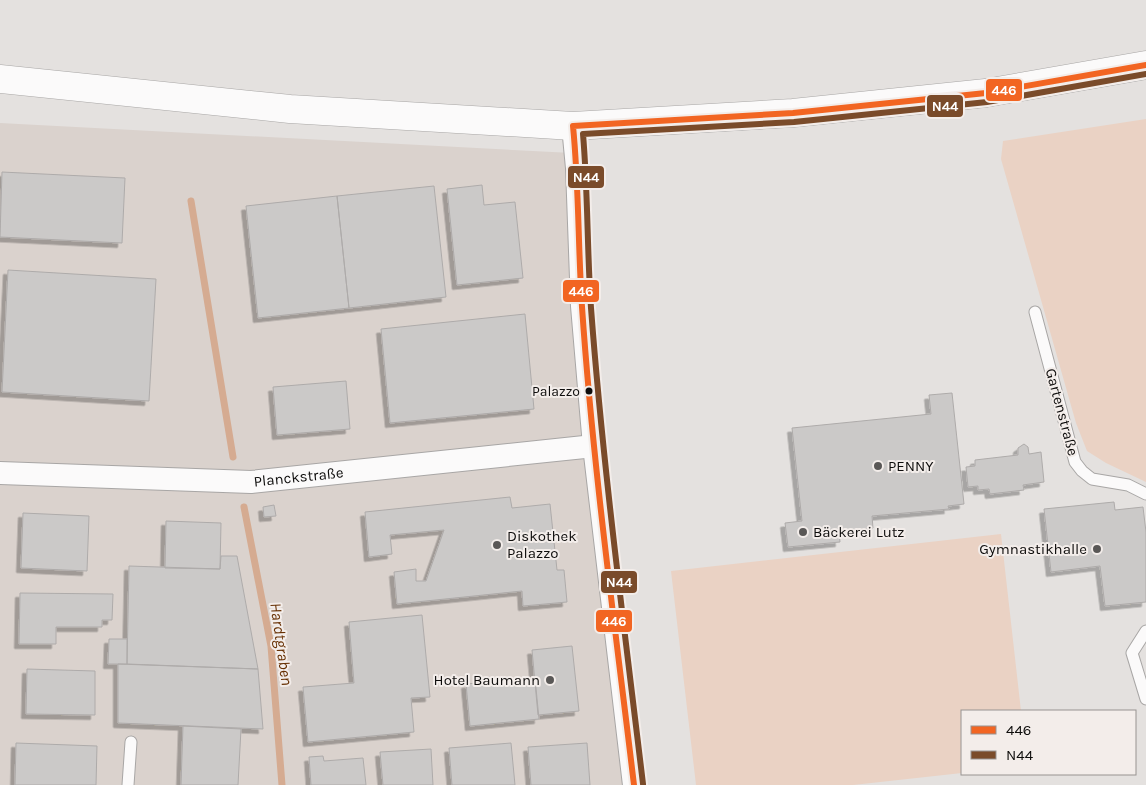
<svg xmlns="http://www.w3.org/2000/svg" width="1146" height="785" viewBox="0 0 1146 785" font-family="Karla,sans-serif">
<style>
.built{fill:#dad2cd}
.green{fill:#ead2c4}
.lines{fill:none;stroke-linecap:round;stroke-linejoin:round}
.stream{stroke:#d5ab91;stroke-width:7}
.building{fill:#cbc9c8;stroke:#aeabaa;filter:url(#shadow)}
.service-casing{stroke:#a8a6a5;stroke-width:13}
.minor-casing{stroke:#a8a6a5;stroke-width:24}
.secondary-casing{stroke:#a8a6a5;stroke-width:29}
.service{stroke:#fbfafa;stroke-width:11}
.minor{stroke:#fbfafa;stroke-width:22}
.secondary{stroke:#fbfafa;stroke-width:28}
.bus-1-casing{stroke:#f3edea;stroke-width:10}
.bus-2-casing{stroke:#f3edea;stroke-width:10}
.bus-1{stroke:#f26522;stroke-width:6}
.bus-2{stroke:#7a4b2a;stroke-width:6}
.bus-dot{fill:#0e0d0c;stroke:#f3edea;stroke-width:2}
.poi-dot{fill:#595756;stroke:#f3edea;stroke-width:2}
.labels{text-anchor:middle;stroke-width:4;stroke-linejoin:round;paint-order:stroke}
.bus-label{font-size:14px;fill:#0e0d0c;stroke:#f3edea;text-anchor:end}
.street-label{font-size:15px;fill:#0e0d0c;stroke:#f3edea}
.poi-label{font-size:15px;fill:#0e0d0c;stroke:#f3edea;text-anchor:start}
.water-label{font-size:16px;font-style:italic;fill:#673003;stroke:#f3edea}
.line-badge{stroke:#f3edea;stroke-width:2}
.badge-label{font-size:14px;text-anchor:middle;font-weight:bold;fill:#fff}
</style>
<defs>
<filter id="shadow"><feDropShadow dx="-4.5" dy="4.5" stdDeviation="0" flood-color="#0004"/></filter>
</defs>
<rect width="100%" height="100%" fill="#e4e1df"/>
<!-- built -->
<path class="built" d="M0,123L572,153L644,785H0Z"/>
<!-- green -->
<path class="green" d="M1146,119V482L1106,463L1087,451L1076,423L1001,159L1003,141Z
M1001,534L1021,711H962V773L853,785H696L671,571Z"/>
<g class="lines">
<!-- stream -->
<path class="stream" d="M191,201L233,457
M244,507L271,646L282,785"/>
</g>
<!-- building -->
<path class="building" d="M2,172L125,178L122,243L0,237Z
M482,185L484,205L515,202L523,278L457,285L447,189Z
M434,186L446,297L349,308L337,196Z
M337,196L349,308L258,318L246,206Z
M8,270L156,279L149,401L2,392Z
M525,314L534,409L390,423L381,329Z
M346,381L350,429L277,435L273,387Z
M952,393L964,504L948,506L949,509L872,516L873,528L839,532L840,542L788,547L785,523L802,521L792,428L931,414L929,395Z
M1024,444L1028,447L1029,454L1041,452L1044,482L1023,485L1024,490L990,494L989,489L978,490V486L968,487L966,467L975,466V460L1018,455V448Z
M510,497L512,508L550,504L557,570H564L567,602L523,606L522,591L397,604L394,572L416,569V581H426L444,530L390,535L392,554L369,557L365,512Z
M1114,502L1115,510L1143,507L1146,532V602L1105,606L1100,566L1051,572L1044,509Z
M274,505L276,516L264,517L263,507Z
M23,513L89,516L87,571L21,568Z
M166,521L221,523L220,569L165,568Z
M221,556H237L258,669L127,664L129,566L220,569Z
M20,593L113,594L112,620H102V627H56V644H19Z
M422,615L430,697L411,698L414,732L308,742L303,687L354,683L349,622Z
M109,639H127V664H108Z
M572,646L579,711L538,715L532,650Z
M118,664L258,669L263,729L118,723Z
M27,669L95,671V715L26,714Z
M535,678L539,719L470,726L466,684Z
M183,726L241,729L238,785H181Z
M16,743L97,746L96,785H15Z
M511,743L515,785H452L449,748Z
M587,743L590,785H531L528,747Z
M431,749L433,785H383L380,752Z
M323,756L324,761L363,758L366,785H311L309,757Z"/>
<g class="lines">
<!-- service casing -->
<g class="service-casing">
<path id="service" d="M1035,312L1075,462L1082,471L1092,479L1128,485L1146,494
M1146,631L1132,653L1146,699
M128,785L131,742"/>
</g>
<!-- minor casing -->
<g class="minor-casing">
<g id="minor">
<path d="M573,126L577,168L582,306L594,446L634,785"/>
<path id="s1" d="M0,473L251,482L594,446"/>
</g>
</g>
<!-- secondary casing -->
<g class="secondary-casing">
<path id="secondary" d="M0,79L290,109L573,126L793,113L986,93L1146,65"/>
</g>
<!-- service -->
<use href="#service" class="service"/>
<!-- minor -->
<use href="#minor" class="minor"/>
<!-- secondary -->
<use href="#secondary" class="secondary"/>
<!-- bus-1 casing -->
<g class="bus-1-casing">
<path id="bus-1" d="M573,126C579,186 578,247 582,307C593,467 615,626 634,785
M573,126L793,113L986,93L1146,65"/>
</g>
<!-- bus-2 casing -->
<g class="bus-2-casing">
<path id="bus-2" d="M643,784C624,625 603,467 591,308C587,250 588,192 583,134L794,122L987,102L1146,74"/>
</g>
<!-- bus-1 -->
<use href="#bus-1" class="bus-1"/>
<!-- bus-2 -->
<use href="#bus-2" class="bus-2"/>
</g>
<!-- markers -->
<circle class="bus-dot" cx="589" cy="391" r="4.5"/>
<g class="poi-dot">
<circle cx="878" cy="466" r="5"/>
<circle cx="803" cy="532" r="5"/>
<circle cx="497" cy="545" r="5"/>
<circle cx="1097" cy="549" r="5"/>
<circle cx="550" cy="680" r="5"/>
</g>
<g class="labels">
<!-- bus labels -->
<g class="bus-label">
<text x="580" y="396">Palazzo</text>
</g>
<!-- street labels -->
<g class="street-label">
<text transform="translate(1062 412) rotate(75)" y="5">Gartenstraße</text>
<text dy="5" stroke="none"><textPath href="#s1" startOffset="299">Planckstraße</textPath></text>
</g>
<!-- poi labels -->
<g class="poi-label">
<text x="888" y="471">PENNY</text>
<text x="813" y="537">Bäckerei Lutz</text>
<text x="507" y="541">Diskothek<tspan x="507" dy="17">Palazzo</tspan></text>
<text x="1087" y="554" text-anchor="end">Gymnastikhalle</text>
<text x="540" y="685" text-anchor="end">Hotel Baumann</text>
</g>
<!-- water labels -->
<g class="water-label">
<text transform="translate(282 644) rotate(82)" y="6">Hardtgraben</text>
</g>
</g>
<g class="line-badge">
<rect x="985" y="78" width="38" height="24" rx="5" fill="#f26522"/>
<rect x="926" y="94" width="38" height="24" rx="5" fill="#7a4b2a"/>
<rect x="567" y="165" width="38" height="24" rx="5" fill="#7a4b2a"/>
<rect x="562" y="279" width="38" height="24" rx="5" fill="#f26522"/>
<rect x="600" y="570" width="38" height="24" rx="5" fill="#7a4b2a"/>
<rect x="595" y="609" width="38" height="24" rx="5" fill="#f26522"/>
</g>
<g class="badge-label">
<text x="1004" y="95">446</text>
<text x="945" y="111">N44</text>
<text x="586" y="182">N44</text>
<text x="581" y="296">446</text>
<text x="619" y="587">N44</text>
<text x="614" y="626">446</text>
</g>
<!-- legend -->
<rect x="961" y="710" width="175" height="65" fill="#f3edea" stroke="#979391"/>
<rect x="971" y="726" width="25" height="8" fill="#f26522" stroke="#979391"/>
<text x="1006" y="735" font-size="15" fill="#0e0d0c">446</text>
<rect x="971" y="751" width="25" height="8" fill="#7a4b2a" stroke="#979391"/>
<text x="1006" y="760" font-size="15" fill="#0e0d0c">N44</text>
</svg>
